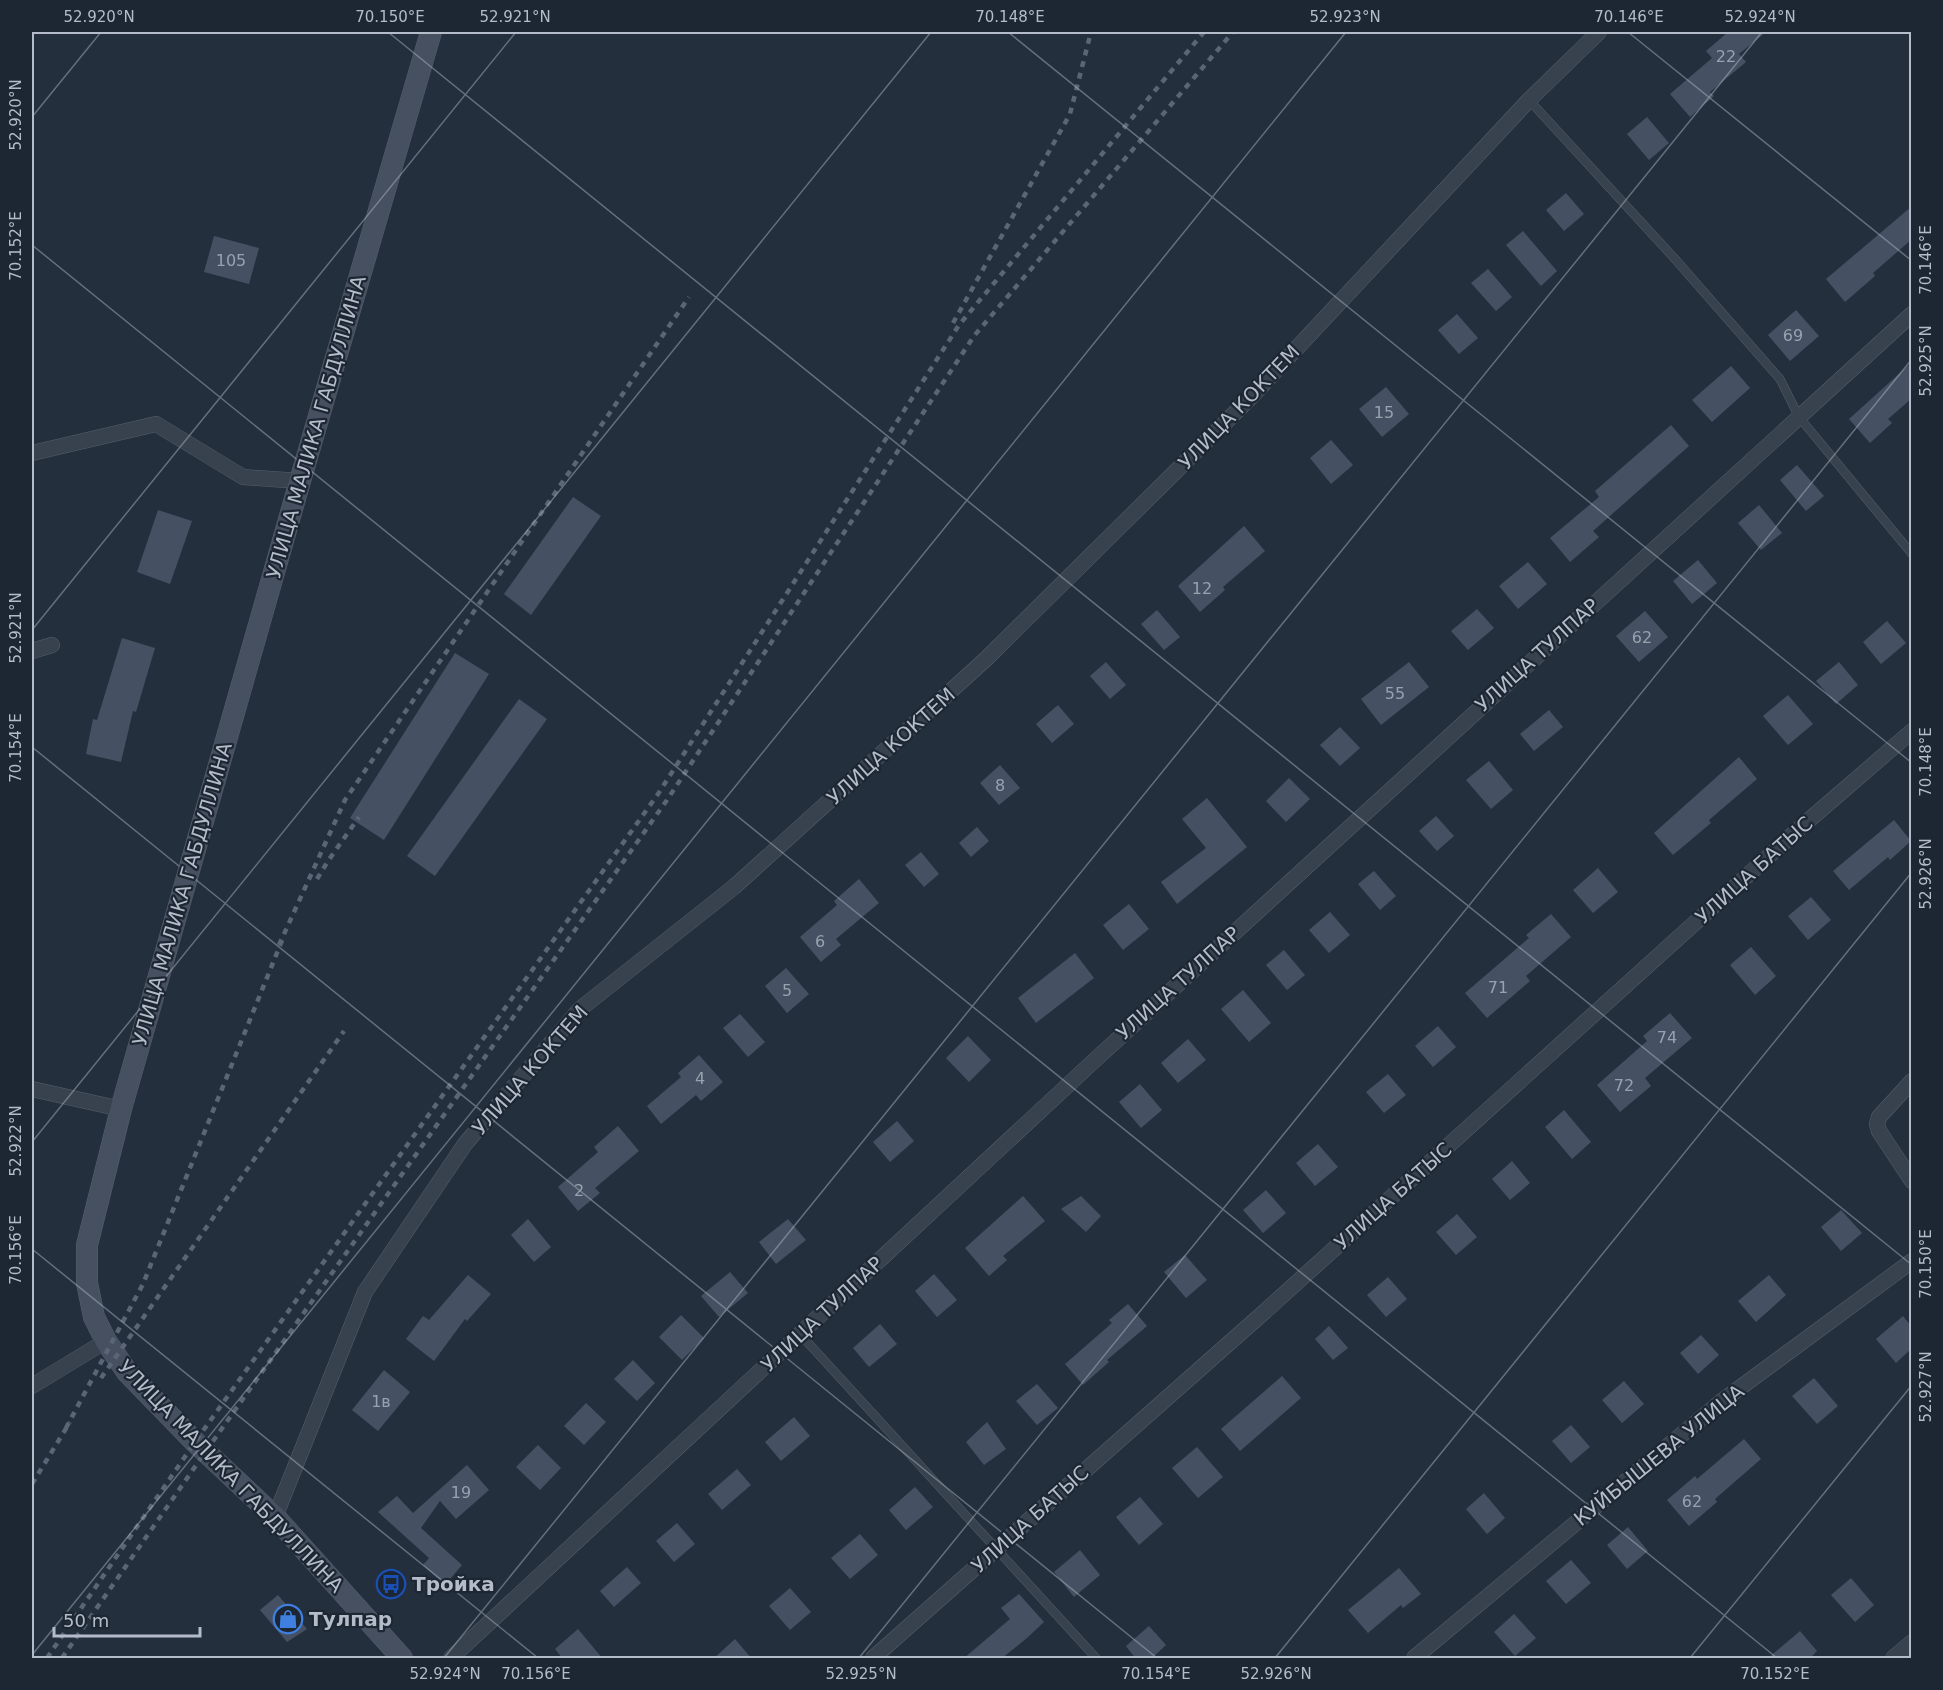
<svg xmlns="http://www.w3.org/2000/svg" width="1943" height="1690" viewBox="0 0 1943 1690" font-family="'DejaVu Sans',sans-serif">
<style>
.building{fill:#455162}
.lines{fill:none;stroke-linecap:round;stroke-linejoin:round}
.lane-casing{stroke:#565f6c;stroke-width:9}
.street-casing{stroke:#565f6c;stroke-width:16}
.secondary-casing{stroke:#565f6c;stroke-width:22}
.lane{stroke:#38414e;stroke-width:8}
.street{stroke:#38414e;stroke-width:15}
.secondary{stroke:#465061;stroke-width:21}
.rail{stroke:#5a6575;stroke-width:4.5;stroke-dasharray:6 6;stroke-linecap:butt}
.ticks{fill:none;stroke:#b4bcc9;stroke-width:1.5;stroke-opacity:0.45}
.labels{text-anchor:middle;stroke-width:4.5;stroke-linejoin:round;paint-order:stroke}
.number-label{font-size:16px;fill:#98a1af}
.street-label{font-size:20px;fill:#b4bcc9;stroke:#1d2633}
.poi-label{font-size:20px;font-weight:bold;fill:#b4bcc9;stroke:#1d2633;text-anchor:start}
.neatline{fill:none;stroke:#b4bcc9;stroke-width:2}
.ticks-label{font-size:15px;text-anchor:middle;fill:#b4bcc9}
</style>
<rect width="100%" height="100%" fill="#242f3e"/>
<!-- building -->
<path class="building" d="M1728,32H1766L1739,54L1746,62L1710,92L1714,96L1690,117L1670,94L1712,58L1706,51Z
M1647,117L1669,143L1649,160L1627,134Z
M1566,193L1584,214L1564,231L1546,210Z
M1911,207V240L1873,273L1875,276L1845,302L1826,279Z
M1523,231L1557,271L1541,286L1506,245Z
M214,236L259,248L249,284L204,272Z
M1488,269L1512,297L1496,311L1471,283Z
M1796,310L1819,336L1790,361L1768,335Z
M1457,314L1478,338L1459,354L1438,330Z
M1911,363V399L1888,419L1892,423L1870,443L1849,419Z
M1731,366L1750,388L1712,422L1692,400Z
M1386,387L1409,414L1382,437L1359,409Z
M1671,425L1689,446L1593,531L1599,537L1570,562L1550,538L1599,497L1595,491Z
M1331,440L1353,465L1331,484L1310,458Z
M1797,465L1824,496L1806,511L1780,480Z
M573,497L601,516L531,615L504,594Z
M1759,505L1782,533L1761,550L1738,523Z
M158,510L192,521L170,584L137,572Z
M1244,526L1265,551L1223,587L1225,590L1200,612L1178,586Z
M1698,560L1717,583L1692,604L1673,581Z
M1528,562L1547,584L1518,609L1499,586Z
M1477,609L1494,628L1468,650L1451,631Z
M1157,610L1180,637L1164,650L1141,624Z
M1645,611L1668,637L1639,662L1616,636Z
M1887,621L1906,643L1881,664L1863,642Z
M122,638L155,648L136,712L133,711L121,762L86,754L93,719L97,720Z
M455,653L489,674L384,840L350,818Z
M1106,662L1126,685L1110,699L1090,676Z
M1409,662L1429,687L1381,725L1361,699Z
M1839,662L1858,685L1836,704L1816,681Z
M1788,695L1813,724L1788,745L1763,716Z
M519,699L547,719L435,876L407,856Z
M1058,705L1074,724L1052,743L1036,724Z
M1549,710L1563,727L1534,751L1520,734Z
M1340,727L1360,748L1340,766L1320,745Z
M1739,757L1757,779L1709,820L1711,823L1673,855L1654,833Z
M1489,761L1513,790L1491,809L1466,780Z
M1000,765L1020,788L999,805L980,783Z
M1289,778L1310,799L1286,822L1266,801Z
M1207,798L1247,847L1177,904L1161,882L1206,848L1182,819Z
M1436,816L1454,836L1437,851L1419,831Z
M1894,820L1911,841L1890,860L1888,857L1849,890L1833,871Z
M977,827L989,841L971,857L959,843Z
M921,852L939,874L924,887L905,865Z
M1598,868L1618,892L1593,913L1573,890Z
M1374,871L1396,896L1380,910L1358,884Z
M859,879L879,903L836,939L841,945L821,962L800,937L837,905L834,901Z
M1811,897L1831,920L1808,940L1788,916Z
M1129,904L1149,929L1123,950L1103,925Z
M1330,912L1350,935L1329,953L1309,930Z
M1551,914L1571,937L1526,976L1530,981L1487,1018L1465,993L1529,938L1526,935Z
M1751,947L1776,976L1755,995L1730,965Z
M1284,950L1305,975L1287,990L1266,965Z
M1075,953L1094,978L1036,1023L1018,998Z
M786,968L809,994L787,1013L765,986Z
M1243,990L1271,1023L1249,1042L1221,1009Z
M1670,1013L1692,1038L1645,1078L1651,1086L1620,1112L1597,1085L1647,1041L1643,1036Z
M740,1014L765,1042L748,1057L723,1028Z
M1438,1026L1456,1047L1433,1067L1415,1046Z
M968,1036L991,1060L969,1082L946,1058Z
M1188,1039L1206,1060L1178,1083L1161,1063Z
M699,1055L723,1082L701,1101L696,1095L661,1124L647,1106L681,1077L678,1073Z
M1388,1074L1406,1095L1384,1113L1366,1092Z
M1140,1084L1162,1110L1141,1128L1119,1102Z
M1564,1110L1591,1142L1572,1159L1545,1127Z
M897,1121L914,1141L890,1162L873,1142Z
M618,1126L639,1151L595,1188L600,1193L578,1211L558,1187L598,1152L594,1147Z
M1318,1144L1338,1167L1315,1186L1296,1163Z
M1512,1161L1530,1183L1510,1200L1492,1179Z
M1266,1190L1286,1213L1263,1233L1243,1210Z
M1023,1196L1045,1221L1003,1256L1007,1260L989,1276L965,1248Z
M1081,1196L1101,1216L1086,1232L1061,1209Z
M1841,1210L1862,1233L1841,1251L1821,1227Z
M1457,1214L1477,1237L1456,1255L1436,1232Z
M528,1219L551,1247L534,1262L511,1235Z
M788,1219L806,1240L776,1264L759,1242Z
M1185,1255L1207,1280L1186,1298L1164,1272Z
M730,1272L748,1293L719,1317L701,1296Z
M934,1274L957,1300L937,1317L915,1291Z
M468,1275L491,1294L467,1321L465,1319L434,1361L406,1339L423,1316L429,1320Z
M1769,1275L1786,1295L1756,1322L1738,1301Z
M1388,1277L1407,1299L1386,1317L1367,1295Z
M1128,1304L1147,1326L1107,1360L1109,1362L1083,1385L1065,1364L1112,1323L1109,1320Z
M681,1315L704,1338L682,1360L659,1337Z
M1903,1316L1911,1326V1349L1896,1363L1876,1339Z
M880,1324L897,1344L869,1367L853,1348Z
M1329,1326L1348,1348L1333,1360L1315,1339Z
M1701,1335L1719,1355L1698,1374L1680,1353Z
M633,1360L655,1383L637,1401L614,1379Z
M384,1370L410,1392L378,1431L352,1410Z
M1282,1376L1301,1398L1240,1451L1221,1429Z
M1814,1378L1838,1406L1817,1424L1792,1396Z
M1624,1381L1644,1404L1622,1423L1602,1400Z
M1037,1384L1058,1408L1037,1425L1016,1401Z
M586,1403L606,1422L584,1445L564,1426Z
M794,1417L810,1436L781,1461L765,1442Z
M987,1422L1006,1449L984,1465L966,1442Z
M1571,1425L1590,1447L1571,1463L1552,1441Z
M1744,1439L1761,1459L1715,1499L1717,1502L1689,1526L1667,1500L1695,1476L1697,1479Z
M538,1445L561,1468L540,1490L516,1467Z
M1197,1447L1223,1477L1198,1498L1172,1468Z
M467,1465L489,1490L456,1519L440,1501L421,1528L462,1565L445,1585L423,1565L429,1558L378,1512L397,1496L413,1513Z
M737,1469L751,1485L722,1510L708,1494Z
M915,1487L933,1507L906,1530L889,1510Z
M1484,1493L1505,1518L1487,1534L1466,1509Z
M1140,1497L1163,1524L1139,1545L1116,1517Z
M677,1523L695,1544L674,1562L656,1541Z
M1628,1527L1648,1551L1627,1569L1607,1545Z
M860,1534L878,1555L850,1579L831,1558Z
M1080,1550L1100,1575L1074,1597L1054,1572Z
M1571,1560L1591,1583L1566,1604L1546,1581Z
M627,1567L641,1583L614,1607L600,1591Z
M1399,1568L1421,1594L1403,1608L1401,1605L1368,1633L1348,1610Z
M1851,1578L1874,1605L1855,1622L1831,1595Z
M790,1588L811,1612L790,1630L769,1606Z
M1019,1594L1044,1622L1027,1638L1001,1659H963L1010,1619L1001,1608Z
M278,1595L307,1629L287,1642L260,1610Z
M1514,1614L1536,1638L1515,1656L1494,1632Z
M1149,1626L1166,1645L1151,1659H1136L1126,1646Z
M578,1629L603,1659H563L555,1649Z
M1800,1631L1817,1651L1809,1659H1767Z
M735,1639L752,1659H713Z"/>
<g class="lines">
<!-- lane casing -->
<g class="lane-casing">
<path id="lane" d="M1529,100L1675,259L1780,379L1799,417L1912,554
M800,1334L1096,1658"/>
</g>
<!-- street casing -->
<g class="street-casing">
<path id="street" d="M32,453L156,424L243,477L300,481
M32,651L52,645
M1912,1081L1879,1117L1877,1124L1879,1131L1912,1181
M32,1089L121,1109
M32,1386L106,1341
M275,1517L365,1292L465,1144L580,1009L734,887L986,659L1253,395L1529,100L1599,32
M451,1658L1096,1059L1912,314
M873,1658L1262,1314L1801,827L1912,731
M1414,1658L1722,1401L1912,1261
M1893,1658L1912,1642"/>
</g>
<!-- secondary casing -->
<g class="secondary-casing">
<path id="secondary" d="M402,1658L275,1517L195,1442L127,1372L106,1341L94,1317L87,1283V1245L121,1109L300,481L431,32"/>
</g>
<!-- lane -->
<use href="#lane" class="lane"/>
<!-- street -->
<use href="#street" class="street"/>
<!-- secondary -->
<use href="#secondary" class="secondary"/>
<!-- rail -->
<path class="rail" d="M953,323L1070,114L1091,32
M317,879L328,861L359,817
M279,945L345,800L689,297
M101,1378L344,1031
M66,1428L143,1284L283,938
M32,1484L70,1422
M47,1658L195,1442L658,794L959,325L1204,32
M62,1658L206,1451L667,800L974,336L1233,32"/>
</g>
<!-- ticks -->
<path class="ticks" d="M388,32L1912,1265M1008,32L1912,763M1628,32L1912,261M32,117L101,32M32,245L1777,1658M32,630L516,32M32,747L1157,1658M32,1142L931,32M32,1249L538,1658M32,1655L1346,32M444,1658L1762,32M859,1658L1912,359M1275,1658L1912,872M1690,1658L1912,1385"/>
<!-- icons -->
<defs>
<g id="bus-ring" transform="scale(1.5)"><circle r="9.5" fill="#1d2633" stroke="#1a4fb4" stroke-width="1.5"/><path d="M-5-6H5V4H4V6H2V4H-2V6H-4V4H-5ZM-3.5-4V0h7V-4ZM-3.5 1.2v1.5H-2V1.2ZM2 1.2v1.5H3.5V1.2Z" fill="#1a4fb4"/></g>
<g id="shop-ring" transform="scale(1.5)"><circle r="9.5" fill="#1d2633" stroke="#3f7fe0" stroke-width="1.5"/><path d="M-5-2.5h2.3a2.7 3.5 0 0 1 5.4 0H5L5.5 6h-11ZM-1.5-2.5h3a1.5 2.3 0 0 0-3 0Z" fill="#3f7fe0"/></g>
</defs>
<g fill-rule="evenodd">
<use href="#bus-ring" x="391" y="1584"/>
<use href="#shop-ring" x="288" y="1619"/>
</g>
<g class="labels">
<!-- number labels -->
<g class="number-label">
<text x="1726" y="62">22</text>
<text x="231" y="266">105</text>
<text x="1793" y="341">69</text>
<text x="1384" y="418">15</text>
<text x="1202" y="594">12</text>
<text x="1642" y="643">62</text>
<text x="1395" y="699">55</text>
<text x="1000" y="791">8</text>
<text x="820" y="947">6</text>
<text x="1498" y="993">71</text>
<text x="787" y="996">5</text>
<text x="1667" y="1043">74</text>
<text x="700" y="1084">4</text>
<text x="1624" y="1091">72</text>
<text x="579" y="1196">2</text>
<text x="381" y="1407">1в</text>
<text x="461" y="1498">19</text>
<text x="1692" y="1507">62</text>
</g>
<!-- street labels -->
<g class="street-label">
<text transform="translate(1239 407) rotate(-46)" y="7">УЛИЦА КОКТЕМ</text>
<text transform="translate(316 427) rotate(-74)" y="7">УЛИЦА МАЛИКА ГАБДУЛЛИНА</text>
<text transform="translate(1537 655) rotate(-42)" y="7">УЛИЦА ТУЛПАР</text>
<text transform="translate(891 746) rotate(-42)" y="7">УЛИЦА КОКТЕМ</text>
<text transform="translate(1754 870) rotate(-42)" y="7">УЛИЦА БАТЫС</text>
<text transform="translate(182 894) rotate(-74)" y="7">УЛИЦА МАЛИКА ГАБДУЛЛИНА</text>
<text transform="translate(1178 983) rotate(-42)" y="7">УЛИЦА ТУЛПАР</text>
<text transform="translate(530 1070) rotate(-49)" y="7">УЛИЦА КОКТЕМ</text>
<text transform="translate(1393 1196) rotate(-42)" y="7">УЛИЦА БАТЫС</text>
<text transform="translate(822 1314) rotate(-43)" y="7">УЛИЦА ТУЛПАР</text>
<text transform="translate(1659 1455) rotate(-39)" y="7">КУЙБЫШЕВА УЛИЦА</text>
<text transform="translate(231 1476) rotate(46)" y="7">УЛИЦА МАЛИКА ГАБДУЛЛИНА</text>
<text transform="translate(1030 1519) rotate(-42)" y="7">УЛИЦА БАТЫС</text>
</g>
<!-- poi labels -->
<g class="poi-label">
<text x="412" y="1591">Тройка</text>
<text x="309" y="1626">Тулпар</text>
</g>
</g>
<!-- border -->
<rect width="1943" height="1690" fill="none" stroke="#1d2633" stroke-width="66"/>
<!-- scale -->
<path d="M54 1627v9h146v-9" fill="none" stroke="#b4bcc9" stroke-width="3"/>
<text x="63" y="1627" font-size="18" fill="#b4bcc9" stroke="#1d2633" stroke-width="4.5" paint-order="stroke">50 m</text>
<rect x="33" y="33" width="1877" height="1624" class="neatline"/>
<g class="ticks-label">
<text x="99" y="22">52.920°N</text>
<text x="390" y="22">70.150°E</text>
<text x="515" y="22">52.921°N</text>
<text x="1010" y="22">70.148°E</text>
<text x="1345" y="22">52.923°N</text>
<text x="1629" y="22">70.146°E</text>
<text x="1760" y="22">52.924°N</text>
<text transform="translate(16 115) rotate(-90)" y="5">52.920°N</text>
<text transform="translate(16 246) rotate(-90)" y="5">70.152°E</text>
<text transform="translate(1926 260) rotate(-90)" y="5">70.146°E</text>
<text transform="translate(1926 361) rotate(-90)" y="5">52.925°N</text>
<text transform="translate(16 628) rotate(-90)" y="5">52.921°N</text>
<text transform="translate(16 748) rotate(-90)" y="5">70.154°E</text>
<text transform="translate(1926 762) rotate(-90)" y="5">70.148°E</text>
<text transform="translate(1926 874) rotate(-90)" y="5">52.926°N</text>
<text transform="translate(16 1141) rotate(-90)" y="5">52.922°N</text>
<text transform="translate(16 1250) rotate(-90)" y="5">70.156°E</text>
<text transform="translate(1926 1264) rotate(-90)" y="5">70.150°E</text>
<text transform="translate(1926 1387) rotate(-90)" y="5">52.927°N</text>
<text x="445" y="1679">52.924°N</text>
<text x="536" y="1679">70.156°E</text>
<text x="861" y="1679">52.925°N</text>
<text x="1156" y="1679">70.154°E</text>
<text x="1276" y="1679">52.926°N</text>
<text x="1775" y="1679">70.152°E</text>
</g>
</svg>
